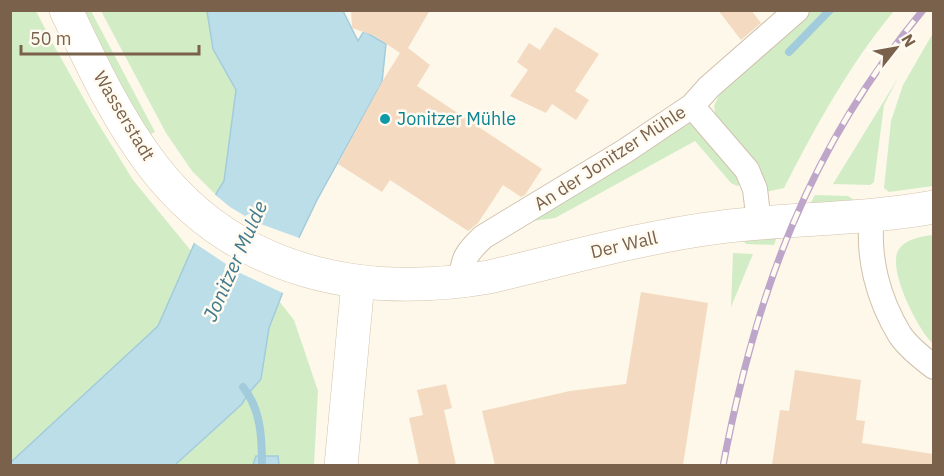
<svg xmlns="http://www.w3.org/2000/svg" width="944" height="476" viewBox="0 0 944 476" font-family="'IBM Plex Sans',sans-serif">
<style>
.green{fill:#d2edc6}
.water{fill:#bcdee9;stroke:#a2ccdb;stroke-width:1.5}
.pier{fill:#fdf8ea}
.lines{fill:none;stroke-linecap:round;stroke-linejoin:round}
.stream{stroke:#a2ccdb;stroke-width:8}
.building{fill:#f4dac0}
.minor-casing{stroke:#d1c1ae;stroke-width:26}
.secondary-casing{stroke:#d4c2ab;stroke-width:34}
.minor{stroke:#fff;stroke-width:24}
.secondary{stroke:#fff;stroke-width:33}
.rail-casing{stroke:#bda6c9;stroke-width:7}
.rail{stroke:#fffbf1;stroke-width:4.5;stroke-dasharray:14;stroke-linecap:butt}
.culture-dot{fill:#0f9aa8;stroke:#fffbf1;stroke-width:2}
.labels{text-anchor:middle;stroke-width:5;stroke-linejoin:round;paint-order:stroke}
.street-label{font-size:18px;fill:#7a614b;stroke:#fffbf1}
.culture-label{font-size:18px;fill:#0d838f;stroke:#fffbf1;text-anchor:start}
.water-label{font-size:20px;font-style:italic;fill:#437a8e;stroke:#fffbf1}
</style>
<rect width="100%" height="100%" fill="#fdf8ea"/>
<!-- green -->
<path class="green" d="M11,11H36L53,44L93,115L133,180L192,252L158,326L11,462Z
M81,11H91L155,132L149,135L122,90Z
M101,11H207L213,49L236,90L224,181L216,195L192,171L166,133Z
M810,11H894C849,65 816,126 784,188L766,192L716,118L714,106L720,93Z
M933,33V186L889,192L884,188L891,121L903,85Z
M898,78L884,105L874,182L870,185L833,184Z
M689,120L737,173L742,184L737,186L731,183L695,141L555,218L517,223Z
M815,195L848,196L860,204L809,206Z
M933,235H934L933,344C918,330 886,268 899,249C906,239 922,236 933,235Z
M777,236L774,245L746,244L741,238Z
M733,253L753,254L731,307Z
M279,301L294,320L318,391L314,465H279L278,456H256L253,465L175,466L242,404L248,394L261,379L269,328Z"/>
<!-- water -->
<path class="water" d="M207,11H343L358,41L364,31L386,44L382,82L317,200L295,246L286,284L269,328L261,379L248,394L242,404L175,465L11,466V462L158,326L217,192L224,181L236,90L213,49Z
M256,456H278L279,465H253Z"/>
<!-- pier -->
<path class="pier" d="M213,193L230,207L245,216L251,213L258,217V223L302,239L285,294L238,272L232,274L224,270L226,264L193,242Z"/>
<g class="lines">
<!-- stream -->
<path class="stream" d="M789,52L830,10
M243,387C261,409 262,438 262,466"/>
</g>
<!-- building -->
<path class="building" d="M351,10H430L408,48L430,65L417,86L542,169L525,195L521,197L503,185L478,223L468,231L390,180L382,192L338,164L382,82L400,53L375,36L352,28Z
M718,10H751L761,23L741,40Z
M555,27L599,54L575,91L589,100L576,120L552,104L546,113L510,96L528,70L517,62L529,43L540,50Z
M641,292L708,303L683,465H495L482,411L570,391L626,384Z
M795,370L861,380L856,420L865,421L862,443L933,454V465H772L780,410L789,411Z
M446,384L452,408L444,410L456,465H419L409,418L423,415L417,390Z"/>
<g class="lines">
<!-- minor casing -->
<g class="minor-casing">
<path id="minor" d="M692,106L747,170L755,189L759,223
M872,215C867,257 878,299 900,335C909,348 922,358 934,367
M462,282C461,260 467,252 483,237L625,151L692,106L709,87L797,10"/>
</g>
<!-- secondary casing -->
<g class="secondary-casing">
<path id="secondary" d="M66,10C91,63 117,119 153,166C235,273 362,299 489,277C566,259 642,237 721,227C791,218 863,220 934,207
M341,466L358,282"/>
</g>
<!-- minor -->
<use href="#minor" class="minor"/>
<!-- secondary -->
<use href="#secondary" class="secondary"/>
<!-- rail casing -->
<g class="rail-casing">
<path id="rail" d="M723,466C756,292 809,148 923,10"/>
</g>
<!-- rail -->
<use href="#rail" class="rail"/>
</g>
<!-- markers -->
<circle class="culture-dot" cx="385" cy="119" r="6"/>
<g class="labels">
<!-- street labels -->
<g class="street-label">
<text transform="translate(124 116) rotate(59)" y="6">Wasserstadt</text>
<text transform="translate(610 158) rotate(-33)" y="6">An der Jonitzer Mühle</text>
<text transform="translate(624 245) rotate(-13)" y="6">Der Wall</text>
</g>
<!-- culture labels -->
<g class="culture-label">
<text x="397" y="125">Jonitzer Mühle</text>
</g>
<!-- water labels -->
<g class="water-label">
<text transform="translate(235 261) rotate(-66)" y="7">Jonitzer Mulde</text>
</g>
</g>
<!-- border -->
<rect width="944" height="476" fill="none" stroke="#7a614b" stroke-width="24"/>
<!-- north arrow -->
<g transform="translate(896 48) rotate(59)" stroke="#fffbf1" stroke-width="4.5" paint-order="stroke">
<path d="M0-4.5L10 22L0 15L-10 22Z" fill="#7a614b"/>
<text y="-9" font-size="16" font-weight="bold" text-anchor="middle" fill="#7a614b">N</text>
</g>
<!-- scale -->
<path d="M21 45v9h178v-9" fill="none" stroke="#7a614b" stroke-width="3"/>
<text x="30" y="45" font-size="18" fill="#7a614b" stroke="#fffbf1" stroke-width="4.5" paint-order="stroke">50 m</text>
</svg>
